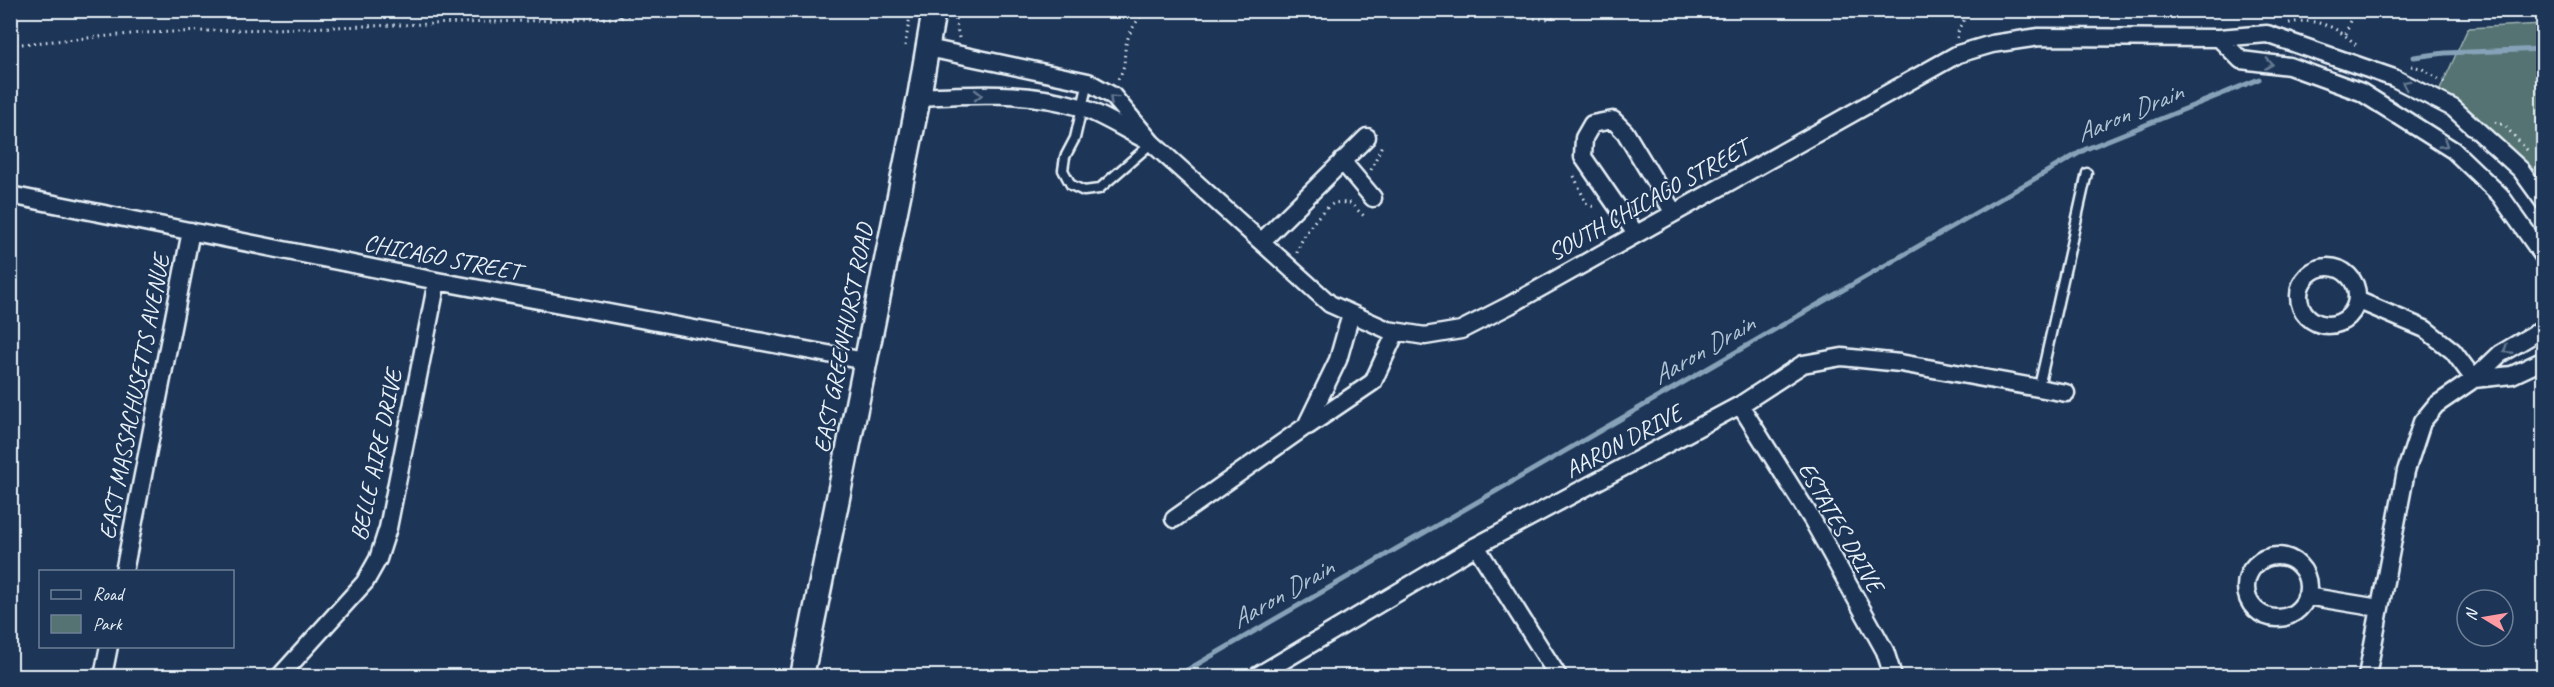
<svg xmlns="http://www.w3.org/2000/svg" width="2554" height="687" viewBox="0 0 2554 687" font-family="Caveat,sans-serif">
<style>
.green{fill:#557372;stroke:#9eb2b5;stroke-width:1.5}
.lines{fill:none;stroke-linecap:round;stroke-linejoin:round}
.stream{stroke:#86a2b8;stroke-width:5}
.service-casing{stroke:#e8f1f8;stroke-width:13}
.minor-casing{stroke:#e8f1f8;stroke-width:21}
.secondary-casing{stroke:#e8f1f8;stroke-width:27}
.path{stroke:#e8f1f8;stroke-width:3;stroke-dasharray:1.5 4.5;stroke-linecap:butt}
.service{stroke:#1d3557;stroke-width:8}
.minor{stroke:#1d3557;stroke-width:16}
.secondary{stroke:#1d3557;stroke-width:22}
.oneway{stroke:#64778f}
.labels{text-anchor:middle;stroke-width:4.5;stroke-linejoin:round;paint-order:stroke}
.street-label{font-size:24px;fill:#e8f1f8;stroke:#1d3557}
.water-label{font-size:26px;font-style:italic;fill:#afc3d3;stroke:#1d3557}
</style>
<rect width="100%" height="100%" fill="#1d3557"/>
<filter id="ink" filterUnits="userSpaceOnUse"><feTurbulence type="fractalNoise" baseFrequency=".0167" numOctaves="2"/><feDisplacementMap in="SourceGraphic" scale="12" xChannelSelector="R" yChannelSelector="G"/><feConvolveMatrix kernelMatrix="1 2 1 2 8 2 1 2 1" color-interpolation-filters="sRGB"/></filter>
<g filter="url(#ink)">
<!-- green -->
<path class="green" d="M2543,24V196L2438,94L2468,28Z"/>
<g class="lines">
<!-- stream -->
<path class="stream" d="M2414,57L2445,53L2544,49
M1177,676L2086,149L2259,79"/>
<!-- service casing -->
<g class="service-casing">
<path id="service" d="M1088,82L1075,138L1065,157L1063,170L1071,185L1084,191L1099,189L1152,143
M2039,387L2087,173"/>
</g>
<!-- minor casing -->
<g class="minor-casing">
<path id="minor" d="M2219,38L2241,60L2289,66L2361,92L2453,150L2500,195L2544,257
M928,48L1088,82L1113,96L1152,143L1330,304L1388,330L1425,336L1461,330L1510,305L1958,54L1992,44L2039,37L2219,38L2267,34L2394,78L2453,108L2521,170L2544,202
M919,97C972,94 1029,91 1080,107C1101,114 1126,130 1146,140
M1342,161L1373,198
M10,195L437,281L865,361
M1636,234L1583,157L1584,138L1592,124L1613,120L1625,132L1674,213
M1262,241L1367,137
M2299 296a29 29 0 1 1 58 0a29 29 0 1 1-58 0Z
M2357,300L2425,329L2453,351L2474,379
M2474,379L2512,375L2544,360
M1740,405L1813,521L1885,651L1893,676
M1308,426L1373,382L1396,332
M1174,519L1306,426L1338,360L1351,314
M1476,546L1558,676
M2246 587a31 31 0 1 1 62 0a31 31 0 1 1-62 0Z
M124,572L191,231
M2306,596L2379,608
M103,676L109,646
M280,676L365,582L378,559L388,528L437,281
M1257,676L1476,546L1740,405L1803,364L1842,357L1900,363L2066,393
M2367,676L2406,471L2422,422L2436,405L2474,379L2500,354L2544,328"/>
</g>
<!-- secondary casing -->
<g class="secondary-casing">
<path id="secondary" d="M802,676L919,97L934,10"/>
</g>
<!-- path -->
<path class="path" d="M619,10L620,18
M752,10L792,16L797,10
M1011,10L1082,17L1116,10
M1295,10H1310
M1481,10L1511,17L1546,19L1583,10
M1959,10H1968
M2289,23C2316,17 2339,27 2358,47
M2346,34L2353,10
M959,38L955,17L959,10
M1957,38L1959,28L1971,10
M10,45L142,33L620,18L644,10
M905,46L911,10
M2411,66L2421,68L2445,83
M1118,79C1128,64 1122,56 1127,41C1130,30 1138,20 1145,10
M2495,122L2504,125L2528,151
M1371,170L1382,145
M1574,176L1586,203L1596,208
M1297,253C1300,239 1321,208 1335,203C1339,202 1346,203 1350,203L1364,216L1367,215"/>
<!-- service -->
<use href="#service" class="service"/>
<!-- minor -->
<use href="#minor" class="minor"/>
<!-- secondary -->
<use href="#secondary" class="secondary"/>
</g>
<!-- one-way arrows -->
<defs><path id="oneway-chevron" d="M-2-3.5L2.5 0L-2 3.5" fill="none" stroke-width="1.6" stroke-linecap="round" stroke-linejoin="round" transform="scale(1.5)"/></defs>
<g class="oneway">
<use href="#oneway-chevron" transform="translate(2269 64) rotate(8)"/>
<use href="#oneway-chevron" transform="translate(2406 84) rotate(-154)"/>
<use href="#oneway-chevron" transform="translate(978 95)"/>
<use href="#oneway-chevron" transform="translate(1113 99) rotate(-138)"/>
<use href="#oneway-chevron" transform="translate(2444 144) rotate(33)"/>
<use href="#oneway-chevron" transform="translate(2507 350) rotate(147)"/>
</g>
</g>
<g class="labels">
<!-- street labels -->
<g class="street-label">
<text transform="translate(1648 200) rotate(-29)" y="8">SOUTH CHICAGO STREET</text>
<text transform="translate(442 257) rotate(11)" y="8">CHICAGO STREET</text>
<text transform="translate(843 338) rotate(-79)" y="8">EAST GREENHURST ROAD</text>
<text transform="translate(134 397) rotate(-79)" y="8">EAST MASSACHUSETTS AVENUE</text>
<text transform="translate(1623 441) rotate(-28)" y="8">AARON DRIVE</text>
<text transform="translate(376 455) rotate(-78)" y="8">BELLE AIRE DRIVE</text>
<text transform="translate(1841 527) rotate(60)" y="8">ESTATES DRIVE</text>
</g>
<!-- water labels -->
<g class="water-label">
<text transform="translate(2129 112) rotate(-23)" y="9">Aaron Drain</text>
<text transform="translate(1703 349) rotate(-30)" y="9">Aaron Drain</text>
<text transform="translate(1282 593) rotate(-30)" y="9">Aaron Drain</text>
</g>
</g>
<!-- margin -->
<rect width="2554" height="687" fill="none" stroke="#1d3557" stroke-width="36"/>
<rect x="18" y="18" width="2518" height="651" fill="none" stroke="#e8f1f8" stroke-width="2" filter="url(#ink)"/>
<!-- legend -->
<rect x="39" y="570" width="195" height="78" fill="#1d3557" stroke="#6e8097" stroke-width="1.5"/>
<rect x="51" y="590" width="30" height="9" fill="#1d3557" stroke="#6e8097" stroke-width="1.5"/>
<text x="93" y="600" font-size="18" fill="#e8f1f8">Road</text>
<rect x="51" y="615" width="30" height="18" fill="#557372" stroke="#6e8097" stroke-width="1.5"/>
<text x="93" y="630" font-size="18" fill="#e8f1f8">Park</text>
<!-- north arrow -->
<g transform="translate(2485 618) rotate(281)"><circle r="28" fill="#1d3557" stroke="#6e8097" stroke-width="1.5"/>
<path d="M0-4.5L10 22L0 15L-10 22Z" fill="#ff9aa2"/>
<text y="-9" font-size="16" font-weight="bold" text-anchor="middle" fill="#e8f1f8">N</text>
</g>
</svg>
